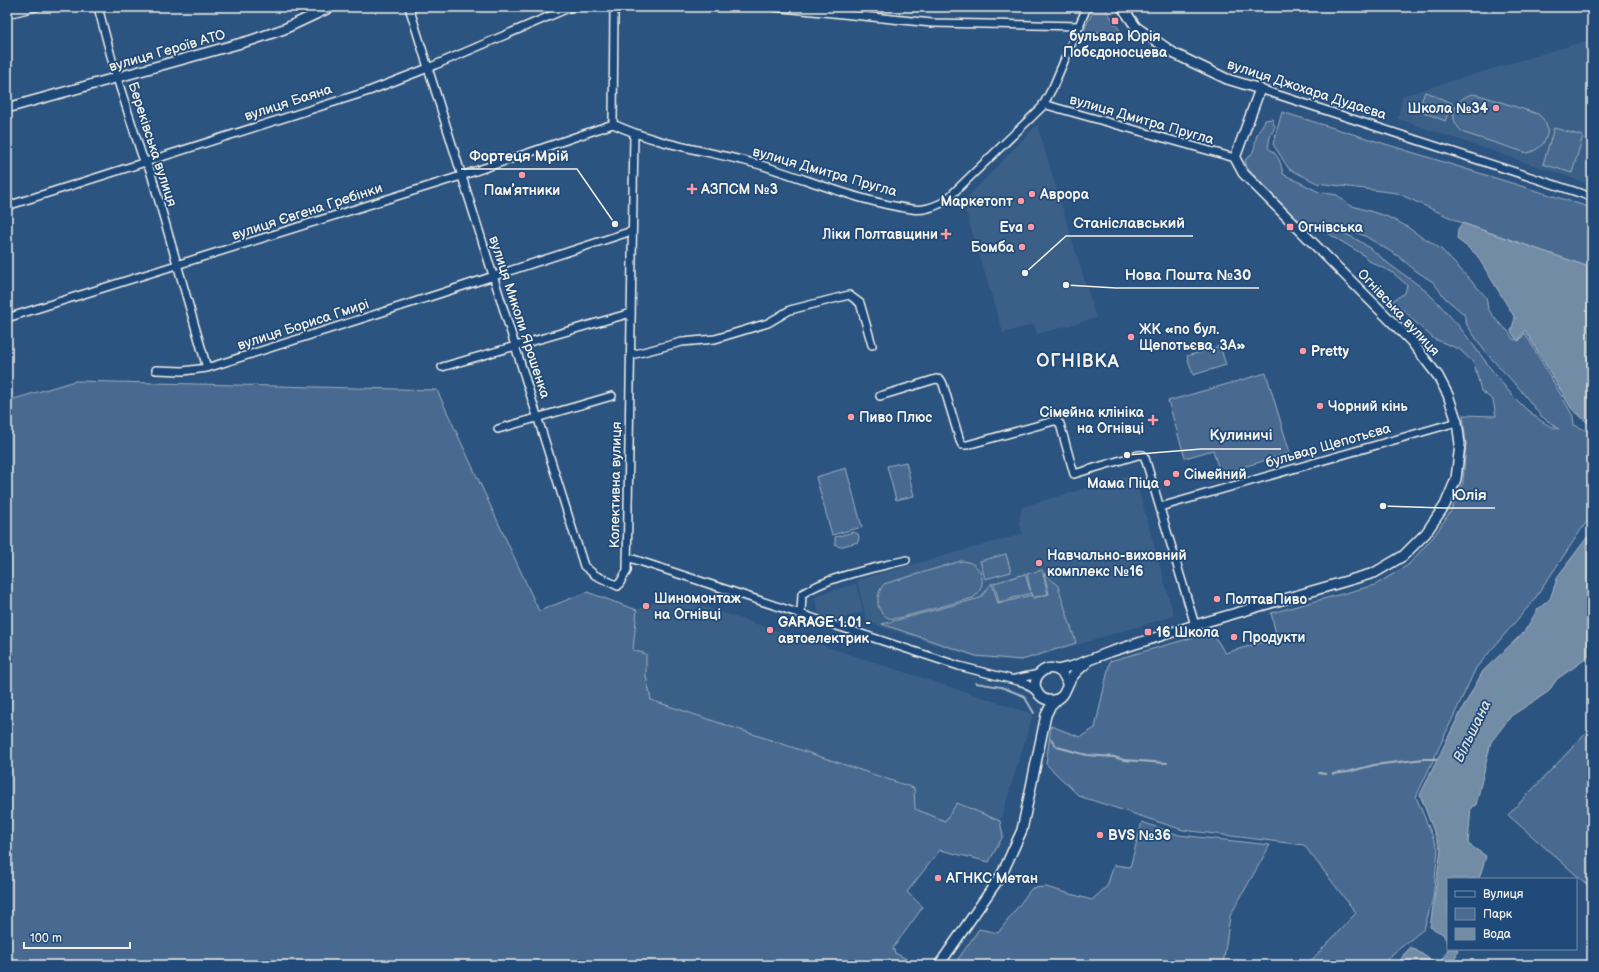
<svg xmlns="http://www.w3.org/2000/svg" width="1599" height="972" viewBox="0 0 1599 972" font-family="'Balsamiq Sans',sans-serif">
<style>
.built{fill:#3b6088}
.green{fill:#496b90;stroke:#9eaebc}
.water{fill:#738ca6;stroke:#a7b4c0}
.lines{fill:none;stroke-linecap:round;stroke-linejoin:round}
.stream{stroke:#a7b4c0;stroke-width:2}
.minor-casing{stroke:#f4f1e8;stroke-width:10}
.tertiary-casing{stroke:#f4f1e8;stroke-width:12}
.minor{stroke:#1f4a7a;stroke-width:7}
.tertiary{stroke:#1f4a7a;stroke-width:9}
.poi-dot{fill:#ff9aa2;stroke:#1f4a7a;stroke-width:1.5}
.labels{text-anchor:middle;stroke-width:3.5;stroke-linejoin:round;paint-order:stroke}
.poi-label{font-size:14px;font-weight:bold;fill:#f4f1e8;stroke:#1f4a7a;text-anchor:start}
.street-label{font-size:14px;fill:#f4f1e8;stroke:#1f4a7a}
.water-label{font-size:15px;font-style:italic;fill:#dadddb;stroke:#1f4a7a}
.district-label{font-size:18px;font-weight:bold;letter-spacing:1px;fill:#f4f1e8;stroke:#1f4a7a}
.leader{fill:none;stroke:#f4f1e8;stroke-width:1.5}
.callout-dot{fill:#f4f1e8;stroke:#1f4a7a;stroke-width:1.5}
.callout-label{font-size:15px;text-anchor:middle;font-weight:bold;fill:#f4f1e8;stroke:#1f4a7a;stroke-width:3.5;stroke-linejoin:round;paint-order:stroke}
</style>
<rect width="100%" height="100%" fill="#2c5481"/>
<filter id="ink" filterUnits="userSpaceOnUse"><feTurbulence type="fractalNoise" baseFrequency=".025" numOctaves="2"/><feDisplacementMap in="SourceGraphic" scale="8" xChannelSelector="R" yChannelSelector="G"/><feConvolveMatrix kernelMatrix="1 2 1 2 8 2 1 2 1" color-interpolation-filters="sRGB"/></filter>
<g filter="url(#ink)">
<!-- built -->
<path class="built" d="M1592,39V185L1398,119L1402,96Z
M1037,125L1096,318L1037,334L1034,324L1003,333L963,202Z
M1134,474L1174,616L1021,661L978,658L867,622L857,580L1023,534L1019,523L1022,507Z
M856,584L863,612L838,619L819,613L815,598L820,594Z
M659,592L1033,714L1000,821L957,803L945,821L915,809L914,788L651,700L646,676V655L633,651L637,610L654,602Z"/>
<!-- green -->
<path class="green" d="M1097,7L1105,8L1121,32H1083L1094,9Z
M1425,92L1452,103L1445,121L1418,110Z
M1472,94L1482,96L1538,114C1555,127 1547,149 1527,153L1464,133C1447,121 1452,100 1472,94Z
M1282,112L1592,208V268L1462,223L1397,193L1317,183L1289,169L1273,144Z
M1272,119L1275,127L1270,137L1268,148C1279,155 1281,163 1283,174L1319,192L1337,195L1349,205L1386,216L1406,226L1420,236L1431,242L1442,250L1477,287L1486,297L1488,309L1497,321L1508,331L1513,339L1519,341L1525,333L1573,416L1574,425L1592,433V516L1587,521L1534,600L1476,668L1416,797L1438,849L1433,898L1424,929L1390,956L1384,965H1307L1356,913L1304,845L1183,830L1079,796L1046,764L1051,726L1080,737L1095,728L1110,661L1212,632L1225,653L1277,638L1271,613L1375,585L1408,565L1434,536L1452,509L1463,482L1466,444L1463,415L1496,416L1493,400L1481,391L1474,363L1459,349L1434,339L1415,322L1405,311L1396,308L1392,301L1405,293L1407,285L1393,273L1369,261L1362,254L1321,229C1349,230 1368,246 1389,264C1402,274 1416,282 1428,293C1438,302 1448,314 1457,324C1481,353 1498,383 1526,409C1537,418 1546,426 1559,429L1541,416L1519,388L1486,353L1467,325L1464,314L1446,299L1433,282L1416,271L1398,256L1365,236L1349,230L1332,226L1315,225L1295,218L1247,168L1245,160C1257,151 1253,147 1257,135C1259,130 1263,125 1265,120Z
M1554,128L1583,136L1572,173L1543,164Z
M1220,346L1226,365L1193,375L1187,356Z
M1266,373L1290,453L1220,474L1213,450L1185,458L1168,401Z
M75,381L437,390L539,611L587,592L637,610L633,650L646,654V676L651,700L914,788L915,809L945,821L957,803L1000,821L1003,836L989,862L940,850L907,892L923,907L893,948L895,953L918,965H7V401Z
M906,462L914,496L896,500L887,466Z
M846,468L862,527L832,535L816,477Z
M854,532L858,534L859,537L858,542L839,547L835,544V537Z
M1006,554L1011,572L985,579L980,561Z
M961,561C982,561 990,585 973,598L899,618C896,618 892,619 889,618C874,612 876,593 884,584Z
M1042,570L1048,594L1033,598L1049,594L1044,573L1058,586L1076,643L1022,660L976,656L882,624L980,598L992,583L998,604L1031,595L1032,597L1027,574Z
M1025,574L1031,593L999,602L994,583Z
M1592,727V889L1508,815Z
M1142,822L1179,835L1270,845L1230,916L1223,965H954L979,929L998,933L1032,888L1046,887L1092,900L1107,886L1114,865L1130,867Z"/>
<!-- water -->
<path class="water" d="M1462,223L1592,268V425L1589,424L1571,408L1525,330L1519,340L1515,338L1511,331L1515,318L1476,254L1457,239L1458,229Z
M1592,531V653L1583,661L1557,679L1548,692L1511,716L1491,742L1476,805L1471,807L1468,844L1486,856L1479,879H1448V944L1443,934L1430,927L1441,850L1420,795L1457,719L1483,671L1524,632L1538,609L1550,599L1558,576Z
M1411,947L1439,965H1398L1404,954Z
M1448,949H1458L1456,957L1451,965H1440Z"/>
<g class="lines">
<!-- stream -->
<path class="stream" d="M976,683L1001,687L1024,696L1034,713
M1051,739L1057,747L1087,755L1114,757L1124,760L1167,763
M1319,773L1325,774
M1333,774L1348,772L1374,765L1424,759H1437"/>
<!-- minor casing -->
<g class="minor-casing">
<path id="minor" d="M98,7L116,75L142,156L150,170L207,368
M409,7C467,193 527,379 584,566L595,575L618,586L627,571L634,134
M773,7L932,23L1080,26
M7,14L36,7
M1260,89L1592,197
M1043,104L1235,158
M613,124C658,145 709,151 757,164C808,179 859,202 912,209C923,211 933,207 944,202L1042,107L1053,87L1087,7
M613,124L614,7
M7,206L369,91L428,68L571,7
M7,318L461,176L613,124
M631,355L682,342L715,339L768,323L790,310L849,295L860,303L872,345
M442,367L631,313
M156,370L183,371L207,368L408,304L632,231
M880,396L936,379L941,380L943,384L960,441L962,445H967L1054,421H1057L1060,424L1074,474L1138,455H1143L1145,458L1195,625
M498,429L612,396
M1160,507L1457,422
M627,557L959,666L1018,681L1025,683L1037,692
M801,613L802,594C829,576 875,568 906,560
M1015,679L1039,674"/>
</g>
<!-- tertiary casing -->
<g class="tertiary-casing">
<path id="tertiary" d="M7,108L252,40L284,29L331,7
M1057,670L1073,666L1110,652L1195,625L1374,573L1403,556L1426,533L1445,505L1456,479L1460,444L1457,422L1448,395L1438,376L1411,341L1243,173L1235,158L1260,89L1227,79L1175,54L1136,27L1122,7
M1067,684C1065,671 1051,663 1040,673C1029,684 1039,703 1054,700C1066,698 1065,687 1071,679C1075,673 1080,668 1086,664
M939,965L1002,874L1022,830L1046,715L1050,707L1058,699"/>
</g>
<!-- minor -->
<use href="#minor" class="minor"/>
<!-- tertiary -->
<use href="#tertiary" class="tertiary"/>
</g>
</g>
<!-- markers -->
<g class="poi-dot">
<rect x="1111" y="17" width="8" height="8" rx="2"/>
<circle cx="1496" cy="108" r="4"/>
<circle cx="522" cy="175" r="4"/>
<path d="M690 183h4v4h4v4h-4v4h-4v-4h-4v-4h4z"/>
<circle cx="1032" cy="194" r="4"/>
<circle cx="1021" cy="201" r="4"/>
<circle cx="1031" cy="227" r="4"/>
<rect x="1286" y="223" width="8" height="8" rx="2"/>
<path d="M944 228h4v4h4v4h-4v4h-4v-4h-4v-4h4z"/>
<circle cx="1022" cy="247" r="4"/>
<circle cx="1131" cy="337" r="4"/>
<circle cx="1303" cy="351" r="4"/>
<circle cx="1320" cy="406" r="4"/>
<circle cx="851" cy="417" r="4"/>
<path d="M1151 414h4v4h4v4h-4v4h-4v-4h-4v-4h4z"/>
<circle cx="1176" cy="474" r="4"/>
<circle cx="1167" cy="483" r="4"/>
<circle cx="1039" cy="563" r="4"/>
<circle cx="1217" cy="599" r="4"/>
<circle cx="646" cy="606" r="4"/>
<circle cx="770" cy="630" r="4"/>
<rect x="1144" y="628" width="8" height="8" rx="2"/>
<circle cx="1234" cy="637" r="4"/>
<circle cx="1100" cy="835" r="4"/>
<circle cx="938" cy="878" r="4"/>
</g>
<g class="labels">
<!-- poi labels -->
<g class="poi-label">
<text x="1115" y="41" text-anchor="middle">бульвар Юрія<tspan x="1115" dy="16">Побєдоносцева</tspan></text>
<text x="1488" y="113" text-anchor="end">Школа №34</text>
<text x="701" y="194">АЗПСМ №3</text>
<text x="522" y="195" text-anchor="middle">Памʼятники</text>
<text x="1040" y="199">Аврора</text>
<text x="1013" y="206" text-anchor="end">Маркетопт</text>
<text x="1023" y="232" text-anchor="end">Eva</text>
<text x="1298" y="232">Огнівська</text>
<text x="938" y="239" text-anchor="end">Ліки Полтавщини</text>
<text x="1014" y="252" text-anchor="end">Бомба</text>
<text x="1139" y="334">ЖК «по бул.<tspan x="1139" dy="16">Щепотьєва, 3А»</tspan></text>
<text x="1311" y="356">Pretty</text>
<text x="1328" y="411">Чорний кінь</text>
<text x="1144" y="417" text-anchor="end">Сімейна клініка<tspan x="1144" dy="16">на Огнівці</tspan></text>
<text x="859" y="422">Пиво Плюс</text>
<text x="1184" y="479">Сімейний</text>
<text x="1159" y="488" text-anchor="end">Мама Піца</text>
<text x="1047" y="560">Навчально-виховний<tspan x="1047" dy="16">комплекс №16</tspan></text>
<text x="654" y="603">Шиномонтаж<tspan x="654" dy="16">на Огнівці</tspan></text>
<text x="1225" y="604">ПолтавПиво</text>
<text x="778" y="627">GARAGE 1.01 -<tspan x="778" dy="16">автоелектрик</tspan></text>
<text x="1156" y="637">16 Школа</text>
<text x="1242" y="642">Продукти</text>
<text x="1108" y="840">BVS №36</text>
<text x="946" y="883">АГНКС Метан</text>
</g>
<!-- street labels -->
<g class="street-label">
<text transform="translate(167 50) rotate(-16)" y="5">вулиця Героїв АТО</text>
<text transform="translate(1307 89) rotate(18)" y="5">вулиця Джохара Дудаєва</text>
<text transform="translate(288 102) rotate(-18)" y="5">вулиця Баяна</text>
<text transform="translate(1142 119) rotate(16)" y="5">вулиця Дмитра Пругла</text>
<text transform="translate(153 144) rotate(72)" y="5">Береківська вулиця</text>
<text transform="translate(825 171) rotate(16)" y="5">вулиця Дмитра Пругла</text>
<text transform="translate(307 211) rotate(-18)" y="5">вулиця Євгена Гребінки</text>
<text transform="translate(1399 312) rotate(47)" y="5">Огнівська вулиця</text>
<text transform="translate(520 317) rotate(72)" y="5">вулиця Миколи Ярошенка</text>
<text transform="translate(303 324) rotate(-18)" y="5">вулиця Бориса Гмирі</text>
<text transform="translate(1328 445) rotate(-16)" y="5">бульвар Щепотьєва</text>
<text transform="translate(615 485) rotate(-89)" y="5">Колективна вулиця</text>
</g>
<!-- water labels -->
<g class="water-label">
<text transform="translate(1472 731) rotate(-64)" y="5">Вільшана</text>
</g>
<!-- district labels -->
<g class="district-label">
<text x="1078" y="367">ОГНІВКА</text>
</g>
</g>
<!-- callouts -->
<path class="leader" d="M615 224L577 169H461M1025 273L1066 236H1193M1066 285L1116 288H1259M1127 455L1201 449H1281M1383 506L1443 508H1495"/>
<g class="callout-dot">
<circle cx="615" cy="224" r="4"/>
<circle cx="1025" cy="273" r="4"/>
<circle cx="1066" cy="285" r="4"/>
<circle cx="1127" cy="455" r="4"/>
<circle cx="1383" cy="506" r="4"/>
</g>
<g class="callout-label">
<text x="519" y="161">Фортеця Мрій</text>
<text x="1129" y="228">Станіславський</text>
<text x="1188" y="280">Нова Пошта №30</text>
<text x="1241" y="440">Кулиничі</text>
<text x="1469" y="500">Юлія</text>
</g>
<!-- margin -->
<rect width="1599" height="972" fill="none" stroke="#1f4a7a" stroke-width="24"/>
<rect x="12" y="12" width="1575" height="948" fill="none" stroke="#f4f1e8" stroke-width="1.5" filter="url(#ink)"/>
<!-- legend -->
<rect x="1447" y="878" width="130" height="72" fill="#1f4a7a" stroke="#748da6"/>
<rect x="1455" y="891" width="20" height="6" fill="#1f4a7a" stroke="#748da6"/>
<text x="1483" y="898" font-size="12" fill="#f4f1e8">Вулиця</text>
<rect x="1455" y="908" width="20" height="12" fill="#496b90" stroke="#748da6"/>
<text x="1483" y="918" font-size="12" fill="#f4f1e8">Парк</text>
<rect x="1455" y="928" width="20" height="12" fill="#738ca6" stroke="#748da6"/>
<text x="1483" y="938" font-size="12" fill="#f4f1e8">Вода</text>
<!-- scale -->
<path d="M24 942v6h106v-6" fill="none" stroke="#f4f1e8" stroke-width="2"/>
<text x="30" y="942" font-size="12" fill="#f4f1e8" stroke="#1f4a7a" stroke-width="3" paint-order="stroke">100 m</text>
</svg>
